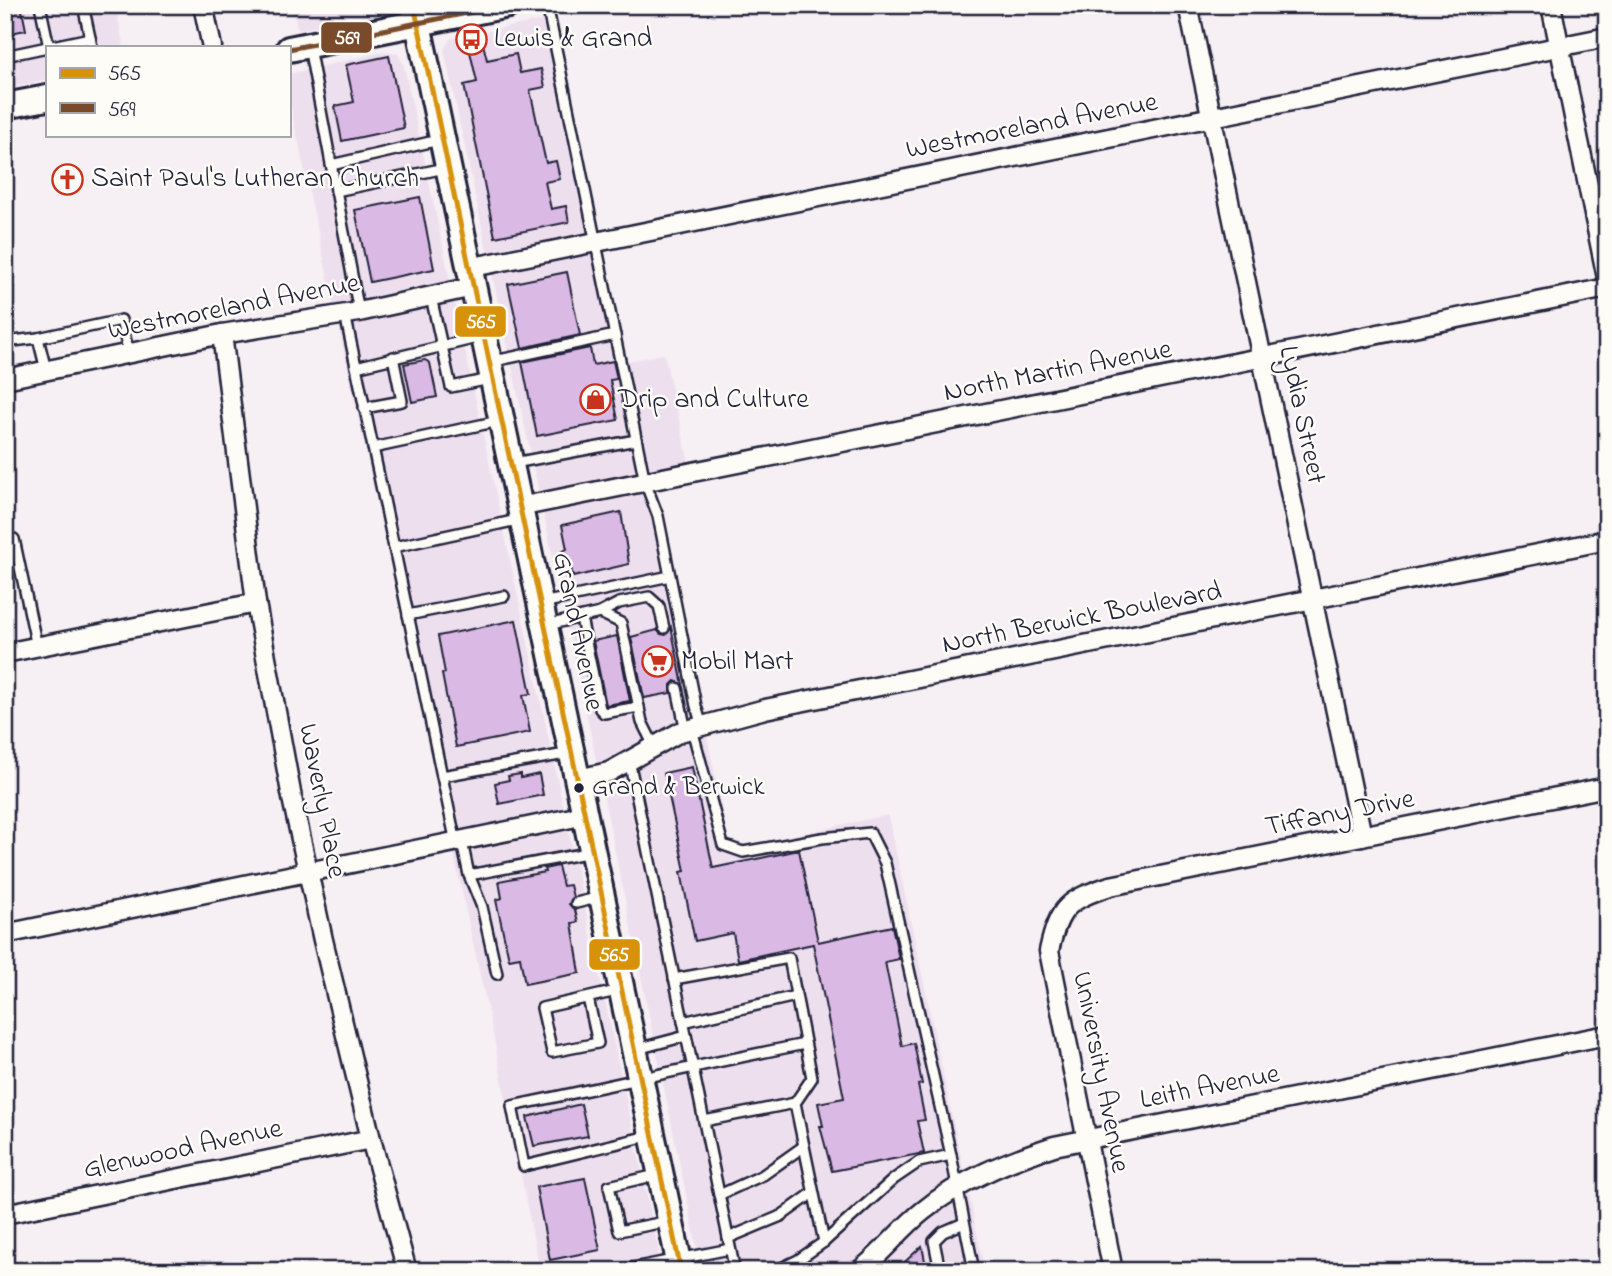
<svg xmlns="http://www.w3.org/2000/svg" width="1612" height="1276" font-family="'Indie Flower',sans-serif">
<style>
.built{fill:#eedfef}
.building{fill:#dab9e5;stroke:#22223b;stroke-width:2}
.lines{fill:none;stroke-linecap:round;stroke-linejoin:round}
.lane-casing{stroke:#22223b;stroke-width:14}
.street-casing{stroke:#22223b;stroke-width:23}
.secondary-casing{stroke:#22223b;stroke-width:30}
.lane{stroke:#fdfcf7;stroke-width:9}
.street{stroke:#fdfcf7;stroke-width:18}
.secondary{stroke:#fdfcf7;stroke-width:24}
.bus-1-casing{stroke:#fdfcf7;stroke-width:10}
.bus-2-casing{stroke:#fdfcf7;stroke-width:10}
.bus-1{stroke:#d79209;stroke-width:5}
.bus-2{stroke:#7a4b2a;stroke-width:5}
.bus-dot{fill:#22223b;stroke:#fdfcf7;stroke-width:2.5}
.labels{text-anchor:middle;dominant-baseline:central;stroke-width:5;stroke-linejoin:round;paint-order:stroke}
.bus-label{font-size:26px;fill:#22223b;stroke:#fdfcf7;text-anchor:start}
.poi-label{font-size:28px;fill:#22223b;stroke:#fdfcf7;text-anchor:start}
.street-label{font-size:28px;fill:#22223b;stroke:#fdfcf7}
.line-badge{stroke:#fdfcf7;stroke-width:2.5}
.badge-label{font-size:19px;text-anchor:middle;font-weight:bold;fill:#fff}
</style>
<rect width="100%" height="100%" fill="#f6eff3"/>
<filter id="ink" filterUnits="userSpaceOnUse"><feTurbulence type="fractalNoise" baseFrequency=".0143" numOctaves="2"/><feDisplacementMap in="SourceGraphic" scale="14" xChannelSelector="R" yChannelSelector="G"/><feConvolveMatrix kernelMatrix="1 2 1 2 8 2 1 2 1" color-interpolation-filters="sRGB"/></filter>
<g filter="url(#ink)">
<!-- built -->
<g class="built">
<polygon points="5,5 115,5 124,47 47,47 47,80 5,89"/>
<polygon points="292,5 396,5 388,13 298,30"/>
<polygon points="557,17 624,362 664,354 689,463 652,469 730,849 888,815 985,1271 702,1271 587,716 444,50 450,39"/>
<polygon points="383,52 398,54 404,66 663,1271 540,1271 493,1034 289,99 289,74"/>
</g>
<!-- building -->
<g class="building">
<polygon points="5,5 21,5 26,30 5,34"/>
<polygon points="482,40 487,60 516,54 520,73 541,69 545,87 530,90 546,163 556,161 560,179 545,182 551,209 566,206 569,222 495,237 464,85 477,82 468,43"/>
<polygon points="389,56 404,128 342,141 335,106 354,102 346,65"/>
<polygon points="420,197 434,269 370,282 355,210"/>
<polygon points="567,272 580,335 522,348 508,284"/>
<polygon points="590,348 593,365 613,361 617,379 610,380 618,420 537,436 522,362"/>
<polygon points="425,360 430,363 437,397 412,402 404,364"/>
<polygon points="621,512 629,564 573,577 570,563 565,564 562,551 567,549 562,525"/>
<polygon points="516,620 531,694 523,695 530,732 456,747 442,674 445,673 438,636"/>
<polygon points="671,627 683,685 675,681 671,685 671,693 644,698 631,637 657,630 661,634 666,635"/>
<polygon points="617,636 630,701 606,705 593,641"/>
<polygon points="692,767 713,868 799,850 818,942 892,926 899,959 885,962 902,1046 914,1043 922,1084 918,1085 925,1120 917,1121 924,1153 832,1171 820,1126 823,1126 818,1103 844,1098 813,944 738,960 733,933 695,941 681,872 685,871 664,773"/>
<polygon points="521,774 521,778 539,774 543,795 499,804 495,783 509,780 508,776"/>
<polygon points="558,866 563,886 570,885 573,897 569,904 575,910 578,922 572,923 580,973 525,984 520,957 509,959 496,900 502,898 499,881 545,872 544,869"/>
<polygon points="581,1104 588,1136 534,1146 527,1117"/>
<polygon points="585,1178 600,1250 550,1260 536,1187"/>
<polygon points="922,1246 927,1271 895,1271"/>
</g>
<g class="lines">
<defs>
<g id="lane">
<polyline points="40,5 49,47"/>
<polyline points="83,5 92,47"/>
<polyline points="547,5 645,482 658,516 696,706 702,726"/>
<polyline points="309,47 359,312"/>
<polyline points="5,56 90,38"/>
<polyline points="331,165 439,140"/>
<polyline points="336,191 445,168"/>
<polyline points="431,297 451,387 490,379"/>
<polyline points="345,314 456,843"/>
<polyline points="38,338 46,370"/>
<polyline points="5,342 38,338 121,320 129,354"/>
<polyline points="490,362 615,335"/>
<polyline points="356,367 481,337"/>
<polyline points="364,408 402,401 393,357"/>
<polyline points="373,448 499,421"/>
<polyline points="514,463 636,440"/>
<polyline points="14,539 37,647"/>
<polyline points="394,547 522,519"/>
<polyline points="542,603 670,576"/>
<polyline points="600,613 621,623 642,722 654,746"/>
<polyline points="408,615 504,596"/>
<polyline points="581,618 600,709 604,713 639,707"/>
<polyline points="547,625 600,613 619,603 649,597 659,606 664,628"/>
<polyline points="677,688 686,731"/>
<polyline points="692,729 723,845 743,852 822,838 870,833 885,863 951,1155"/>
<polyline points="629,760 735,1271"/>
<polyline points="442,776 571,753"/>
<polyline points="462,842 469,875 482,907 497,974"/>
<polyline points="469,875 592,852"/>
<polyline points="576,903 601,897"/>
<polyline points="674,979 789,958 812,1078 795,1103 824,1242"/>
<polyline points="588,998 598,1043 552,1052 542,1008 621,990"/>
<polyline points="683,1022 796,996"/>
<polyline points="637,1049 686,1036"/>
<polyline points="704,1121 795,1103"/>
<path d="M652,1135L524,1166L512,1106C610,1086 707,1063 805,1044"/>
<polyline points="657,1175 609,1186 619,1231 669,1221"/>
<polyline points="719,1195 763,1175 804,1146"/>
<polyline points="728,1238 781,1216 813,1193"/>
<polyline points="617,1271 730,1249"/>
<polyline points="775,1271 798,1260 824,1242 894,1179 919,1162 951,1155 974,1271"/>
<polyline points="940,1271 934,1241 943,1232 964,1223"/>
</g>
<g id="street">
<polyline points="203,5 212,47"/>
<polyline points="1188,5 1362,836"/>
<polyline points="1551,5 1607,278"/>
<polyline points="468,268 1607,37"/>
<polyline points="222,334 256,603 292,798 323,940 371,1139 407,1271"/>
<polyline points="5,379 222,334 359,312 473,287"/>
<polyline points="519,507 1607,288"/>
<polyline points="5,653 256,603"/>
<polyline points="578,779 609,772 680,732 765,709 1607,540"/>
<polyline points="5,934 586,815"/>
<polyline points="5,1214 371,1139"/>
<path d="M859,1271C883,1253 900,1229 923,1211C961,1180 1008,1161 1054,1146L1607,1035"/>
<path d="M1113,1271L1049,951C1059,906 1068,900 1110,886L1607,787"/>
</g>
<g id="secondary">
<polyline points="414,5 681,1271"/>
<polyline points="289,49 508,5"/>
<polyline points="5,106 47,98"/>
</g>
</defs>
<!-- lane casing -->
<use href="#lane" class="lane-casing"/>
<!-- street casing -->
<use href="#street" class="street-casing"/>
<!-- secondary casing -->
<use href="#secondary" class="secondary-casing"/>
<!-- lane -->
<use href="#lane" class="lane"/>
<!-- street -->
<use href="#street" class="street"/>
<!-- secondary -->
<use href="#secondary" class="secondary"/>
<defs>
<polyline id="bus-1" points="414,5 681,1271"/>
<polyline id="bus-2" points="289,49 507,5"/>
</defs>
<!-- bus-1 casing -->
<use href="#bus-1" class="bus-1-casing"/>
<!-- bus-2 casing -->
<use href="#bus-2" class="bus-2-casing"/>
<!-- bus-1 -->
<use href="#bus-1" class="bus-1"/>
<!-- bus-2 -->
<use href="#bus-2" class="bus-2"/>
</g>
</g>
<!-- icons -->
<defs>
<symbol id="bus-ring" viewBox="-11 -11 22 22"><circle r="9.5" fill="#fdfcf7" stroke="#c8321e" stroke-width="1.5"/><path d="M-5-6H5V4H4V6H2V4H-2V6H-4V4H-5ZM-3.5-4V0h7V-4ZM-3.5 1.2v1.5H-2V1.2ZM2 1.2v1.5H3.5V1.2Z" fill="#c8321e"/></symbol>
<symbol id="church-ring" viewBox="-11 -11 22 22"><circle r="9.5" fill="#fdfcf7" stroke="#c8321e" stroke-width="1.5"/><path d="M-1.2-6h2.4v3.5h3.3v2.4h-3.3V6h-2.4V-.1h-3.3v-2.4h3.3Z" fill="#c8321e"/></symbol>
<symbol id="shop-ring" viewBox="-11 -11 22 22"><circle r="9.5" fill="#fdfcf7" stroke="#c8321e" stroke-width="1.5"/><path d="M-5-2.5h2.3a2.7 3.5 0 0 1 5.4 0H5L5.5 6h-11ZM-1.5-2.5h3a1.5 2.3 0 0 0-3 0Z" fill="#c8321e"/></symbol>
<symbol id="supermarket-ring" viewBox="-11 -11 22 22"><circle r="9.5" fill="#fdfcf7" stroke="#c8321e" stroke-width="1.5"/><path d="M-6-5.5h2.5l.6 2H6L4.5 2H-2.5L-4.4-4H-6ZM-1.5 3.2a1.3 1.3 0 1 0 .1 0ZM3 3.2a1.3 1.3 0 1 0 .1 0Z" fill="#c8321e"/></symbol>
</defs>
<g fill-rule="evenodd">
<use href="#bus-ring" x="454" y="22" width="35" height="35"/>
<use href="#church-ring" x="50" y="162" width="35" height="35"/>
<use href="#shop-ring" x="578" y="382" width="35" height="35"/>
<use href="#supermarket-ring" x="640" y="644" width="35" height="35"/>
</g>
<!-- markers -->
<circle class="bus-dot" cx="579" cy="788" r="6"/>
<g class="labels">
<!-- bus labels -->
<g class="bus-label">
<text x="592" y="788">Grand &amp; Berwick</text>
</g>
<!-- poi labels -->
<g class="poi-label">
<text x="494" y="39">Lewis &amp; Grand</text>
<text x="91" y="179">Saint Paul's Lutheran Church</text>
<text x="618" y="400">Drip and Culture</text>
<text x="681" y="662">Mobil Mart</text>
</g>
<!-- street labels -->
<g class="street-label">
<text transform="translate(1032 127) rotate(-11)">Westmoreland Avenue</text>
<text transform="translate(234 308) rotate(-11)">Westmoreland Avenue</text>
<text transform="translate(1058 372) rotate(-11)">North Martin Avenue</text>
<text transform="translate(1301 415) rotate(78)">Lydia Street</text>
<text transform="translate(1082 619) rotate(-11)">North Berwick Boulevard</text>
<text transform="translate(577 632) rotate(78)">Grand Avenue</text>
<text transform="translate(321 801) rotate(79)">Waverly Place</text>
<text transform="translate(1340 814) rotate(-11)">Tiffany Drive</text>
<text transform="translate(1100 1072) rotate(79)">University Avenue</text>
<text transform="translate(1210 1088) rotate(-11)">Leith Avenue</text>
<text transform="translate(183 1150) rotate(-12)">Glenwood Avenue</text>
</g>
</g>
<g class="line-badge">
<rect x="320" y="21" width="53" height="33" rx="7" fill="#7a4b2a"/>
<rect x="454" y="305" width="53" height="33" rx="7" fill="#d79209"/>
<rect x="588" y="938" width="53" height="33" rx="7" fill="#d79209"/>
</g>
<g class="badge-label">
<text x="347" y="44">569</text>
<text x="481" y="328">565</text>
<text x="614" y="961">565</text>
</g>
<!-- margin -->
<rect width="1612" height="1276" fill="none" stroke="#fdfcf7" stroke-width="28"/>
<rect x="14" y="14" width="1584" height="1248" fill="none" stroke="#22223b" stroke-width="2.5" filter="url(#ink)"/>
<!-- legend -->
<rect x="46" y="46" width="245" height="91" fill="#fdfcf7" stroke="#a5a5ac" stroke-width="2"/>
<rect x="60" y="68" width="35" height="10" fill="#d79209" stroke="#a5a5ac" stroke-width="2"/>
<text x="108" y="80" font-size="21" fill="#22223b">565</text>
<rect x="60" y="103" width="35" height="10" fill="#7a4b2a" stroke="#a5a5ac" stroke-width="2"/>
<text x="108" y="116" font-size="21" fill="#22223b">569</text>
</svg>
